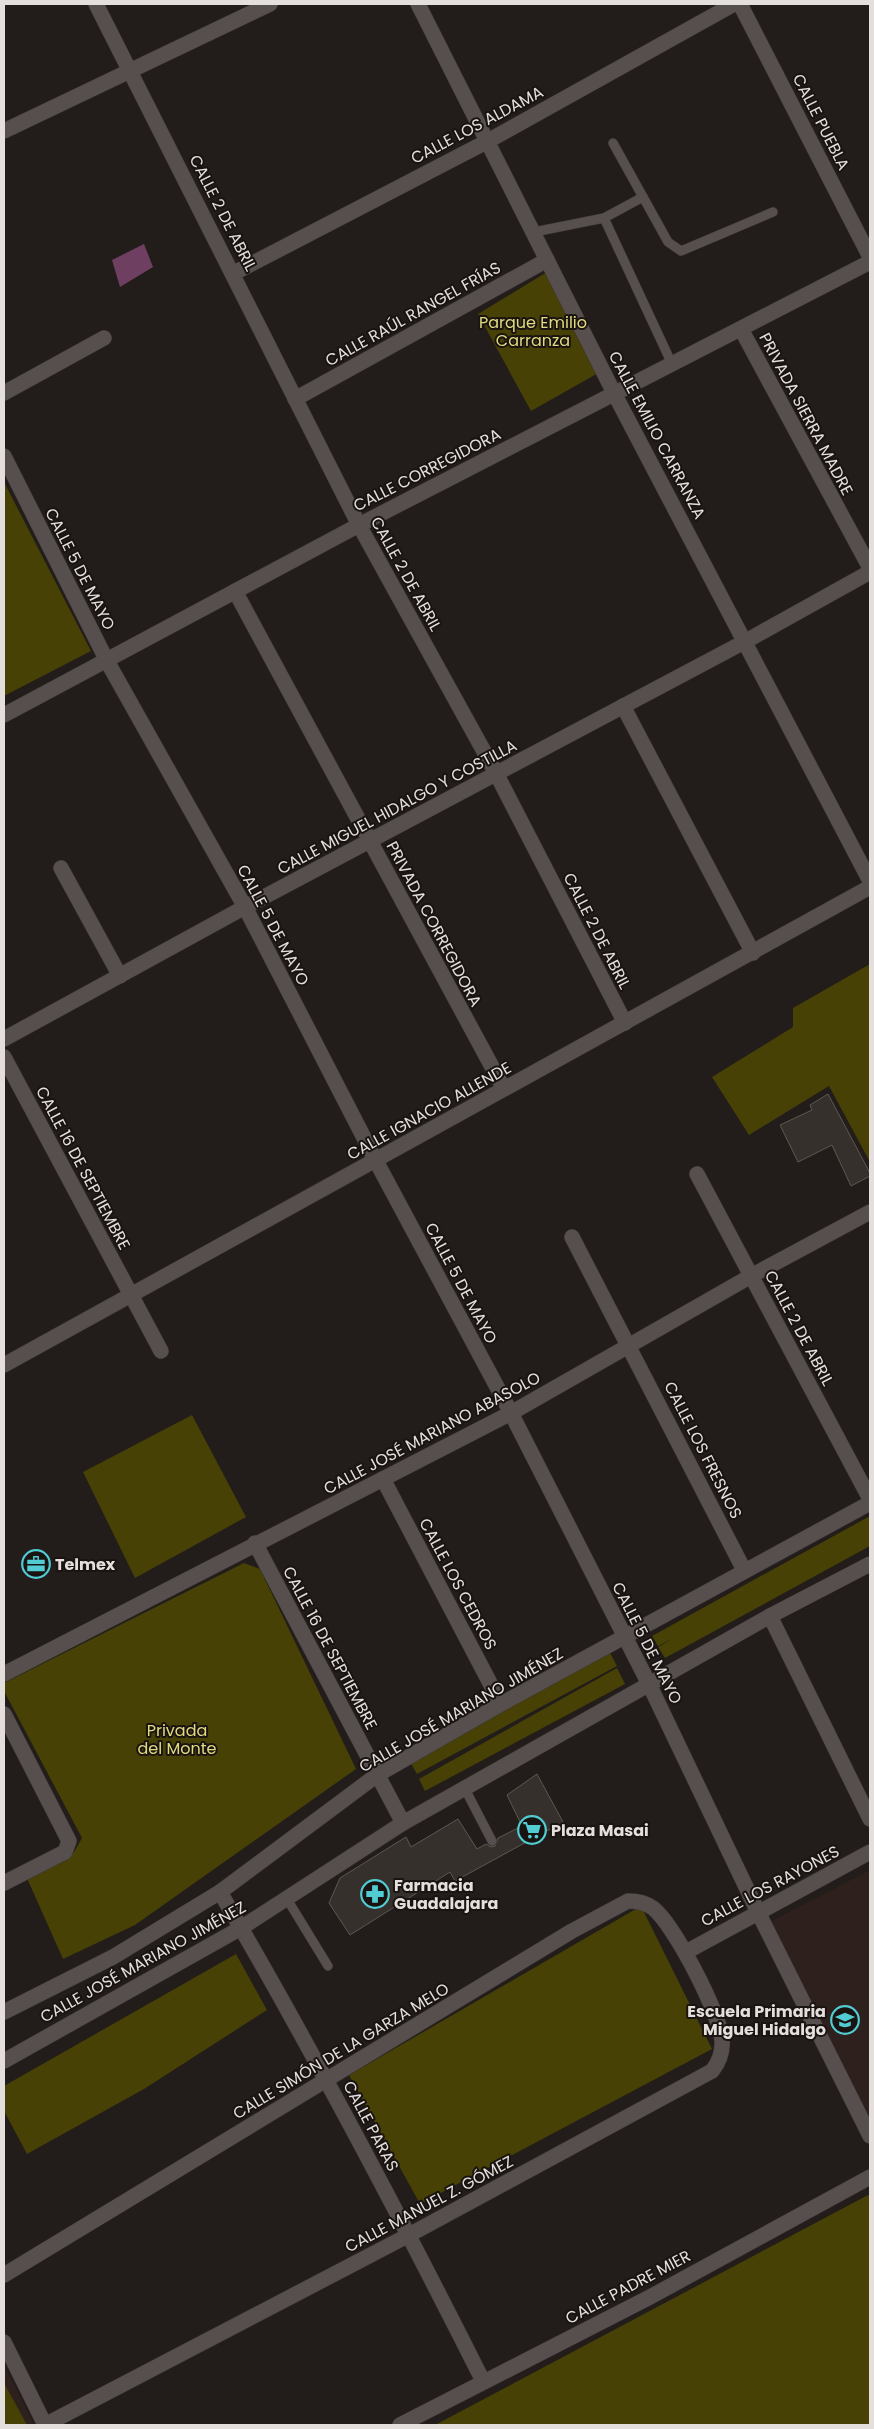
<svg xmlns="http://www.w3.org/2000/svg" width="874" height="2429" font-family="Poppins,sans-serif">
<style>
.built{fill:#2e211d}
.green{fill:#474105}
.water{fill:#6f3f62}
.building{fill:#35302b;stroke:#5d5852}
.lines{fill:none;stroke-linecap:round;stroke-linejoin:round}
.service-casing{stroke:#3c3635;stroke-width:10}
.minor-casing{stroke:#3c3635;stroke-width:16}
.tertiary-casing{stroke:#3c3635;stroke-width:16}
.service{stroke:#574f4d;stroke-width:9}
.minor{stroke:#574f4d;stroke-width:15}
.tertiary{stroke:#574f4d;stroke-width:15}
.labels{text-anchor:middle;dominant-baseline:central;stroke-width:4;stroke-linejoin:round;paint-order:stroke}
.street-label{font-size:16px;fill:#e4dfdd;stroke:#191311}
.park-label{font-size:16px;fill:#e2da7f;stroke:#191311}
.poi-label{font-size:16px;font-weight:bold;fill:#e4dfdd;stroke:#191311;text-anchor:start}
</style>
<rect width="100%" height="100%" fill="#221c1a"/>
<!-- built -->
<g class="built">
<polygon points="870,1870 870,2118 770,1922"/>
<polygon points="4,2364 34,2425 4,2425"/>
</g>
<!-- green -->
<g class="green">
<polygon points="547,272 600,372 531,411 478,314"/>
<polygon points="4,482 91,651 4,696"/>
<polygon points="870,964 870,1162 829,1086 749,1135 712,1077 793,1027 793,1008"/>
<polygon points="192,1415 246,1517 135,1578 83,1472"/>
<polygon points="870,1516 870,1546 665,1658 658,1647 674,1638 658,1646 652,1636"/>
<polygon points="244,1563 260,1569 356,1769 135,1925 63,1959 26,1876 74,1852 82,1838 4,1691 4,1683"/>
<polygon points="609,1651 617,1666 417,1774 410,1762"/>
<polygon points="617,1668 625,1684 425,1791 419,1779"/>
<polygon points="641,1906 712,2049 420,2204 349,2075"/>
<polygon points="236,1954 267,2010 144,2089 27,2154 4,2111 4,2086"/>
<polygon points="868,2195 870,2196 870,2425 435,2425"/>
<polygon points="4,2383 27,2425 4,2425"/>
</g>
<!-- water -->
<polygon class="water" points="144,244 153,267 120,287 112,260"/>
<!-- building -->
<g class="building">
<polygon points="828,1094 870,1173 870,1176 851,1186 832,1145 798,1162 780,1125 812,1110 810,1105"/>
<polygon points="537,1774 563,1822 455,1881 450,1872 350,1935 329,1903 340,1878 406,1837 411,1847 458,1819 477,1849 486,1844 491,1847 495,1846 498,1838 522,1826 507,1795"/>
</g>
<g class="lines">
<defs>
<g id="service">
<polyline points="643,197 668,242 681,251 773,212"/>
<polyline points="604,218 643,197 613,143"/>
<polyline points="534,232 604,218 672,364"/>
<polyline points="465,1789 492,1841"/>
<polyline points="287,1899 328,1966"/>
</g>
<g id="minor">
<polyline points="96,4 359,525 497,775 625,1023"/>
<polyline points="418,4 614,393 870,881"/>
<polyline points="740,4 870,257"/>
<polyline points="234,273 488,141 734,4"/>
<polyline points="741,329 870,568"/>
<polyline points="4,393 104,338"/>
<polyline points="295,399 547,260"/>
<polyline points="4,456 107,661 245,907 376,1161 511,1413 649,1684 758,1912 870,2136"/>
<polyline points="235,591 504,1089"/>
<polyline points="623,706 753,953"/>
<polyline points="61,868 120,976"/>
<polyline points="4,1039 245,907 746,641 870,572"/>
<polyline points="4,1057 161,1351"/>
<polyline points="697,1174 870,1499"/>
<polyline points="572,1237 744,1570"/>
<polyline points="4,1365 870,887"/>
<polyline points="383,1479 501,1704"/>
<polyline points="255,1543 403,1823"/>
<polyline points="770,1616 870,1819"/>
<polyline points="4,1674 511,1413 751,1276 870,1212"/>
<polyline points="4,1714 69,1841 65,1852 4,1883"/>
<path d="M220,1892C314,2052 400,2216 483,2381"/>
<polyline points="686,1952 870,1852"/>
<path d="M4,2275L572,1931L628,1901C637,1901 646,1903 653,1908C675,1926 719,2012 722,2040C723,2052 720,2061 712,2071L409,2235L45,2425L4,2342"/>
<polyline points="400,2425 650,2297 870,2177"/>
</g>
<g id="tertiary">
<polyline points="4,131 270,4"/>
<polyline points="4,715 359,525 870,262"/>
<polyline points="4,2012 113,1957 220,1892 377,1775 501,1704 870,1503"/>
<polyline points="4,2061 241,1928 403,1823 770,1616 870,1564"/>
</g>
</defs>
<!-- service casing -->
<use href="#service" class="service-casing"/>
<!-- minor casing -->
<use href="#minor" class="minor-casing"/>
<!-- tertiary casing -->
<use href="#tertiary" class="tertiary-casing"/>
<!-- service -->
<use href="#service" class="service"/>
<!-- minor -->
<use href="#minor" class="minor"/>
<!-- tertiary -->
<use href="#tertiary" class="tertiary"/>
</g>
<!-- icons -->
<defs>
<symbol id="office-ring" viewBox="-11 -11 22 22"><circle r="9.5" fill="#191311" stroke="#51ccd2" stroke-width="1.5"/><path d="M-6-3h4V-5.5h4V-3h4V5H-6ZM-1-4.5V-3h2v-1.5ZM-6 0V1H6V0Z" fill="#51ccd2"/></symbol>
<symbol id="supermarket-ring" viewBox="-11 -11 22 22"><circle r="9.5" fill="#191311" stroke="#51ccd2" stroke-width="1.5"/><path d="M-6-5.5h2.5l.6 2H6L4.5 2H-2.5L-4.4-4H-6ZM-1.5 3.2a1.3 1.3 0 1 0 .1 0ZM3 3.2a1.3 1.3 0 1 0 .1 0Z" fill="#51ccd2"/></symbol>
<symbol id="pharmacy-ring" viewBox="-11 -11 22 22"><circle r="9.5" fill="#191311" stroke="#51ccd2" stroke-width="1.5"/><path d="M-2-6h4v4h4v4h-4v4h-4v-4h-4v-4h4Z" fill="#51ccd2"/></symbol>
<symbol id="school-ring" viewBox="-11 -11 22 22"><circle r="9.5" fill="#191311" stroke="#51ccd2" stroke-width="1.5"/><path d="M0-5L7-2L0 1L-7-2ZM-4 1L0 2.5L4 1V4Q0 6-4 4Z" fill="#51ccd2"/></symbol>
</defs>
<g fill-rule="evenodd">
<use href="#office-ring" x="20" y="1548" width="32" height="32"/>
<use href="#supermarket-ring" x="516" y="1814" width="32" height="32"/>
<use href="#pharmacy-ring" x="359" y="1878" width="32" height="32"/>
<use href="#school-ring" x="829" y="2004" width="32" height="32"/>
</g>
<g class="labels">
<!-- street labels -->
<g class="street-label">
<text transform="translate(821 122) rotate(63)">CALLE PUEBLA</text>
<text transform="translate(477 125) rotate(-28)">CALLE LOS ALDAMA</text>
<text transform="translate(223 213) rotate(63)">CALLE 2 DE ABRIL</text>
<text transform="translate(413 314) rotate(-29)">CALLE RAÚL RANGEL FRÍAS</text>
<text transform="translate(806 414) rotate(62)">PRIVADA SIERRA MADRE</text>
<text transform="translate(657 435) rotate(62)">CALLE EMILIO CARRANZA</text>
<text transform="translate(427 470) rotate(-27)">CALLE CORREGIDORA</text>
<text transform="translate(80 569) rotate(63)">CALLE 5 DE MAYO</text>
<text transform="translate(406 574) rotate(61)">CALLE 2 DE ABRIL</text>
<text transform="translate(397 807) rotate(-28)">CALLE MIGUEL HIDALGO Y COSTILLA</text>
<text transform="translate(434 924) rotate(62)">PRIVADA CORREGIDORA</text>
<text transform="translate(273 925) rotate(62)">CALLE 5 DE MAYO</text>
<text transform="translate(597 931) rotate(63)">CALLE 2 DE ABRIL</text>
<text transform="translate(429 1111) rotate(-29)">CALLE IGNACIO ALLENDE</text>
<text transform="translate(83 1168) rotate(62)">CALLE 16 DE SEPTIEMBRE</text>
<text transform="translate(461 1283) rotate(62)">CALLE 5 DE MAYO</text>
<text transform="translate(799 1328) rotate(62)">CALLE 2 DE ABRIL</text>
<text transform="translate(432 1433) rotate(-28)">CALLE JOSÉ MARIANO ABASOLO</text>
<text transform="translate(703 1450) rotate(63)">CALLE LOS FRESNOS</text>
<text transform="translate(458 1584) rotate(62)">CALLE LOS CEDROS</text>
<text transform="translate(647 1643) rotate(63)">CALLE 5 DE MAYO</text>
<text transform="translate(330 1648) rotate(62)">CALLE 16 DE SEPTIEMBRE</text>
<text transform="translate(461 1710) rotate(-30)">CALLE JOSÉ MARIANO JIMÉNEZ</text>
<text transform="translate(770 1886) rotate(-28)">CALLE LOS RAYONES</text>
<text transform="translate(143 1962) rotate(-29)">CALLE JOSÉ MARIANO JIMÉNEZ</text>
<text transform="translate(341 2051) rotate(-31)">CALLE SIMÓN DE LA GARZA MELO</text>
<text transform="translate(371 2126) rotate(62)">CALLE PARAS</text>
<text transform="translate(429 2204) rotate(-28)">CALLE MANUEL Z. GÓMEZ</text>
<text transform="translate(628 2287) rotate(-28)">CALLE PADRE MIER</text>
</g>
<!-- park labels -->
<g class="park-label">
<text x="533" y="322">Parque Emilio<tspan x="533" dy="18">Carranza</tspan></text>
<text x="177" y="1730">Privada<tspan x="177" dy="18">del Monte</tspan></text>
</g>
<!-- poi labels -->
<g class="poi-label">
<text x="55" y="1564">Telmex</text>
<text x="551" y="1830">Plaza Masai</text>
<text x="394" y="1885">Farmacia<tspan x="394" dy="18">Guadalajara</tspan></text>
<text x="826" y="2011" text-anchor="end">Escuela Primaria<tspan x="826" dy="18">Miguel Hidalgo</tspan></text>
</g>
</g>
<!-- border -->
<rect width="874" height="2429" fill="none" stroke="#e4dfdd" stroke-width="10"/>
</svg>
